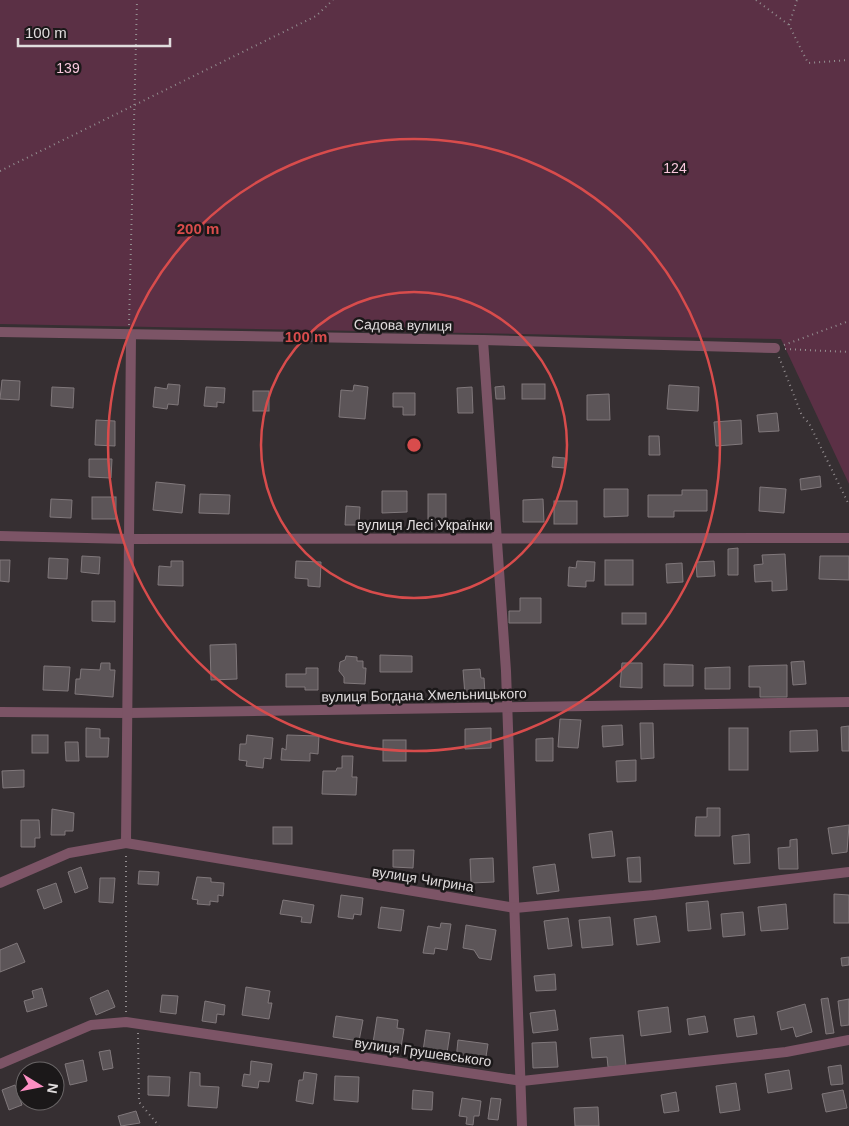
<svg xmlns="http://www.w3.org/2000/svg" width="849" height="1126" font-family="Helvetica,sans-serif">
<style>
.green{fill:#5b3045}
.building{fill:#5c5558;stroke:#80787b}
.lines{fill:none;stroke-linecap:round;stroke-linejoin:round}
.path{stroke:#938d8f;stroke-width:2;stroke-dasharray:1 4;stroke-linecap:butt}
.minor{stroke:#7c5466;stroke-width:10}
.ring{fill:none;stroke:#d84c4c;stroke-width:2.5}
.labels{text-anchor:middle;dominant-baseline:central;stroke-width:5;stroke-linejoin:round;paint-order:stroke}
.park-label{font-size:14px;fill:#f9c8dd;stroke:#1b1819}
.street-label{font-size:14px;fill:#e0dcdd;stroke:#1b1819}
.centre{fill:#d84c4c;stroke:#1b1819;stroke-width:2.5}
.ring-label{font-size:15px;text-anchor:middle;font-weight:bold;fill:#d84c4c;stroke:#1b1819;stroke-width:5;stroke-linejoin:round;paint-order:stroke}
</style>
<rect width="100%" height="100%" fill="#362f32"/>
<!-- green -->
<polygon class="green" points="0,0 849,0 849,484 781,339 0,324"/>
<!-- building -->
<g class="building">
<polygon points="2,380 20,381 19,400 0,399"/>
<polygon points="168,384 180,385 178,405 168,404 167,409 153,407 155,387 167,389"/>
<rect x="522" y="384" width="23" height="15"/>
<polygon points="354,385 368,387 365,419 339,417 341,390 353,391"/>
<polygon points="669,385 699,387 698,411 667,409"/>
<polygon points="504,386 505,399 496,399 495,387"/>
<polygon points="52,387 74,388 73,408 51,406"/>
<polygon points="206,387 225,388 224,403 217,402 217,407 204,406"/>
<polygon points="472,387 473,413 458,413 457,388"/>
<rect x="253" y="391" width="16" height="20"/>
<polygon points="393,393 415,393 415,415 403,415 403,407 393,407"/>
<polygon points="609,394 610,420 587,420 587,395"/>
<polygon points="777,413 779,431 759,432 757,415"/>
<polygon points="96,420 115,421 115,446 95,445"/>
<polygon points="741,420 742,444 716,446 714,422"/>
<polygon points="649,436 659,436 660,455 649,455"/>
<polygon points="553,457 565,458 565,468 552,467"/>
<polygon points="89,459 112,459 111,478 89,477"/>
<polygon points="820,476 821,487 801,490 800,479"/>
<polygon points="156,482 185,485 182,513 153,510"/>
<polygon points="760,487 786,489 784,513 759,511"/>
<polygon points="604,489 628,489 628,516 604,517"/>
<polygon points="682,490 707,490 707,511 674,511 674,517 648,517 648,495 682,495"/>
<polygon points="382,491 407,491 407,512 382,513"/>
<polygon points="200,494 230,495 229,514 199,513"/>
<rect x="428" y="494" width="18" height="33"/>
<rect x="92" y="497" width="24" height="22"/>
<polygon points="51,499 72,500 71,518 50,517"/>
<polygon points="543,499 544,522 523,522 523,500"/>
<rect x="554" y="501" width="23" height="23"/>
<polygon points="346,506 360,507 359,525 345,525"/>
<polygon points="738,548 738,575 728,575 728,549"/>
<polygon points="785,554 787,590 772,591 772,581 755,582 754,565 763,564 762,555"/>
<polygon points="82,556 100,557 99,574 81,572"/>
<polygon points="820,556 849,556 849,580 819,579"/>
<polygon points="49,558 68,559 67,579 48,578"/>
<polygon points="0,560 10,560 9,582 0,581"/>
<rect x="605" y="560" width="28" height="25"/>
<polygon points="171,561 183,561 183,586 158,585 159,566 171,567"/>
<polygon points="296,561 321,562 320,587 308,586 308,579 295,578"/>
<polygon points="577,561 595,562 594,581 586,581 586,587 568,586 569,567 576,568"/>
<polygon points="714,561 715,576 697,577 696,562"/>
<polygon points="682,563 683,582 667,583 666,564"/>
<polygon points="520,598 541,598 541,623 509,623 509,611 520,611"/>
<polygon points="92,601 115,601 115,622 92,621"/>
<rect x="622" y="613" width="24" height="11"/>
<polygon points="236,644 237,679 211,680 210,645"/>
<polygon points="380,655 412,656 412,672 380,672"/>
<polygon points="346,656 357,657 357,661 363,661 363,668 366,668 365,684 344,683 344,677 339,671 340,662 345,660"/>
<polygon points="804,661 806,684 793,685 791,662"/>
<polygon points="101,663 110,663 110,670 115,670 113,697 75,694 76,679 80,679 81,669 100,670"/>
<polygon points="622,663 642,663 642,688 620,687"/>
<polygon points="664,664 693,665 693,686 664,686"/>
<polygon points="787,665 787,697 760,697 760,687 749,687 749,666"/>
<polygon points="44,666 70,667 68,691 43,690"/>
<polygon points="730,667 730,689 705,689 705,668"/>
<polygon points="306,668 318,668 318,690 305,690 305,687 286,687 286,674 306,674"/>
<polygon points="480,669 481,678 484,678 485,694 465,695 463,670"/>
<polygon points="560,719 581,720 578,748 558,747"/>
<polygon points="640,723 653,723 654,758 641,759"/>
<polygon points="622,725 623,745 603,747 602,726"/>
<polygon points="849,726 849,751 842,751 841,727"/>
<polygon points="86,728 100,729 100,738 109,738 108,757 86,757"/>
<polygon points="491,728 491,748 465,749 465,729"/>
<rect x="729" y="728" width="19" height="42"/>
<polygon points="817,730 818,751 790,752 790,731"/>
<rect x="32" y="735" width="16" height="18"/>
<polygon points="247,735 273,738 271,759 264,758 263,768 246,766 247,761 239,760 240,744 246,744"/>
<polygon points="287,735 319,736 318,754 310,753 310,761 281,760 282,748 286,750"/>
<polygon points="553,738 553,761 536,761 536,739"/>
<rect x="383" y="740" width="23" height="21"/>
<polygon points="65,742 78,742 79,761 66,761"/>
<polygon points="342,756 353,756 352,777 357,777 356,795 322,794 323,771 336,771 337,768 342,768"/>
<polygon points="636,760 636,781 617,782 616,761"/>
<polygon points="24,770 24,787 3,788 2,771"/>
<polygon points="707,808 720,808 720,836 695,836 696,817 707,817"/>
<polygon points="52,809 74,813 73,831 65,831 65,835 51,835"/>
<polygon points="21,820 39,820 40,838 35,838 35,847 21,847"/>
<polygon points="849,825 847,852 832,854 828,828"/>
<rect x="273" y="827" width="19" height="17"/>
<polygon points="612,831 615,856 592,858 589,834"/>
<polygon points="749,834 750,863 734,864 732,836"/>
<polygon points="797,839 798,869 779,869 778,848 790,847 790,840"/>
<polygon points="393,850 414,850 413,868 393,867"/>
<polygon points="640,857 641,882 629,882 627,858"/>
<polygon points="493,858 494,882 471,883 470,859"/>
<polygon points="555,864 559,891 537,894 533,867"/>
<polygon points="81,867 88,888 75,893 68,872"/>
<polygon points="139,871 159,872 158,885 138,884"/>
<polygon points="197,877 211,878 211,882 224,883 223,896 218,895 218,902 210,901 210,905 197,904 198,900 192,899"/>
<polygon points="100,878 115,878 113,903 99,902"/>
<polygon points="56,883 62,902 44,909 37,890"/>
<polygon points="834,894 849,895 849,923 834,923"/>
<polygon points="341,895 363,898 361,915 354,914 353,919 338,917"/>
<polygon points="283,900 314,905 311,923 301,922 302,917 280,914"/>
<polygon points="708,901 711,929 688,931 686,903"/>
<polygon points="786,904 788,929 761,931 758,907"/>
<polygon points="381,907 404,910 401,931 378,928"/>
<polygon points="743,912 745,935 723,937 721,914"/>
<polygon points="656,916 660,942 637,945 634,919"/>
<polygon points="610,917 613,945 582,948 579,920"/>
<polygon points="568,918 572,946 548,949 544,921"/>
<polygon points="441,923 451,924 447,950 435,948 434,954 423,953 428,926 440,928"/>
<polygon points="466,925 496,930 491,960 479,958 474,950 463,948"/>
<polygon points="17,943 25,962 0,972 0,950"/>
<polygon points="849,957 849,965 842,966 841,958"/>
<polygon points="555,974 556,990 536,991 534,976"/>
<polygon points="246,987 270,991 268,1003 272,1003 269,1019 242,1015"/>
<polygon points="42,988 47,1006 27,1012 24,1001 34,998 32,991"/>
<polygon points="108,990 115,1007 96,1015 90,998"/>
<polygon points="162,995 178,996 176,1014 160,1012"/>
<polygon points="828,998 834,1033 826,1034 821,999"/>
<polygon points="849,999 849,1025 841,1026 838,1001"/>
<polygon points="205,1001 225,1005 224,1015 217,1014 216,1023 202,1021"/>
<polygon points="805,1004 812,1032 796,1037 793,1027 781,1030 777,1012"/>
<polygon points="668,1007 671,1032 641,1036 638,1011"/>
<polygon points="555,1010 558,1030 533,1033 530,1013"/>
<polygon points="336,1016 363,1020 359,1041 333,1037"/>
<polygon points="705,1016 708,1032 689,1035 687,1019"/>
<polygon points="754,1016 757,1034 737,1037 734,1019"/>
<polygon points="377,1017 398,1020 397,1028 404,1029 401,1047 373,1043"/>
<polygon points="426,1030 450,1033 447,1053 423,1051"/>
<polygon points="623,1035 626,1066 608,1067 607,1057 592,1058 590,1038"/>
<polygon points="458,1040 488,1044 485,1063 456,1060"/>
<polygon points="556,1042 558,1067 533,1068 532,1043"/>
<polygon points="110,1050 113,1068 103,1070 99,1052"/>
<polygon points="83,1060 87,1081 70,1085 65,1064"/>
<polygon points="251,1061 272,1064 269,1082 259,1081 258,1088 242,1086 244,1074 250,1075"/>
<polygon points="841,1065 843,1084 831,1085 828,1067"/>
<polygon points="789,1070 792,1089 768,1093 765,1074"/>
<polygon points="190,1072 200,1073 200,1086 219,1087 217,1108 188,1106"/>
<polygon points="304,1072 317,1074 313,1104 296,1101 299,1080 303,1080"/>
<polygon points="148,1076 170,1077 169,1096 148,1095"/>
<polygon points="335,1076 359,1077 358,1102 334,1100"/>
<polygon points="736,1083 740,1110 720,1113 716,1086"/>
<polygon points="15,1085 22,1105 9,1110 2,1090"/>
<polygon points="413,1090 433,1092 432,1110 412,1109"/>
<polygon points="843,1090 847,1108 826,1112 822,1094"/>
<polygon points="676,1092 679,1111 664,1113 661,1095"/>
<polygon points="462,1098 481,1101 479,1116 474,1116 473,1125 466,1124 467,1117 459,1116"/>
<polygon points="491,1098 501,1099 498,1120 488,1119"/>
<polygon points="598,1107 599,1126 575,1126 574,1108"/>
<polygon points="136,1111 140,1123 121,1126 118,1116"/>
</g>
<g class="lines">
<!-- path -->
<g class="path">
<polyline points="756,0 789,25 808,63 849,60"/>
<polyline points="789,25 797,0"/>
<polyline points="0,171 316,16 333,0"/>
<polyline points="129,325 137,0"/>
<polyline points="784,345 849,321"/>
<polyline points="785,349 849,352"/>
<polyline points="779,357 802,416 809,423 849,505"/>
<polyline points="126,1012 126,852"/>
<polyline points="138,1033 139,1102 159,1126"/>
</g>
<!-- minor -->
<g class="minor">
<polyline points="0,332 483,340 775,348"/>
<polyline points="483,340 506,671 522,1126"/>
<polyline points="0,536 130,539 849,538"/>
<polyline points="0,712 128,713 849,702"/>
<polyline points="126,843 131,336"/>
<polyline points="0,883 69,853 126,843 515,908 654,895 849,872"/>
<polyline points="0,1064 91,1025 126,1022 522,1081 786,1052 849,1040"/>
</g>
</g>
<!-- distance rings -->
<g class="ring">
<circle cx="414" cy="445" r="153"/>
<circle cx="414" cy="445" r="306"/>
</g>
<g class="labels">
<!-- park labels -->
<g class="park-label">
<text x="68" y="68">139</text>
<text x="675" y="168">124</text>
</g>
<!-- street labels -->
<g class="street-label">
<text transform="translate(403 325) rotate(1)">Садова вулиця</text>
<text x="425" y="525">вулиця Лесі Українки</text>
<text transform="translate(424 695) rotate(-1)">вулиця Богдана Хмельницького</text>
<text transform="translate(423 879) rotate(9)">вулиця Чигрина</text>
<text transform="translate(423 1052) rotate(8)">вулиця Грушевського</text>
</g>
</g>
<circle cx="414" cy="445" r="8" class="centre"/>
<g class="ring-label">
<text x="198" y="234">200 m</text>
<text x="306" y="342">100 m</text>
</g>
<!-- north arrow -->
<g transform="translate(40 1086) rotate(100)"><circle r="24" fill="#1b1819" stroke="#6a6667"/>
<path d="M0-4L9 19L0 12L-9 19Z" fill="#fc8fc3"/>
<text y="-8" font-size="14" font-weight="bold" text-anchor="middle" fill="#e0dcdd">N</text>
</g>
<!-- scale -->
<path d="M18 38v8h152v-8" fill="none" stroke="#e0dcdd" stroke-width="2.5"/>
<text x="25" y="38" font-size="15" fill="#e0dcdd" stroke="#1b1819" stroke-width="4" paint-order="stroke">100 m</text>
</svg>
